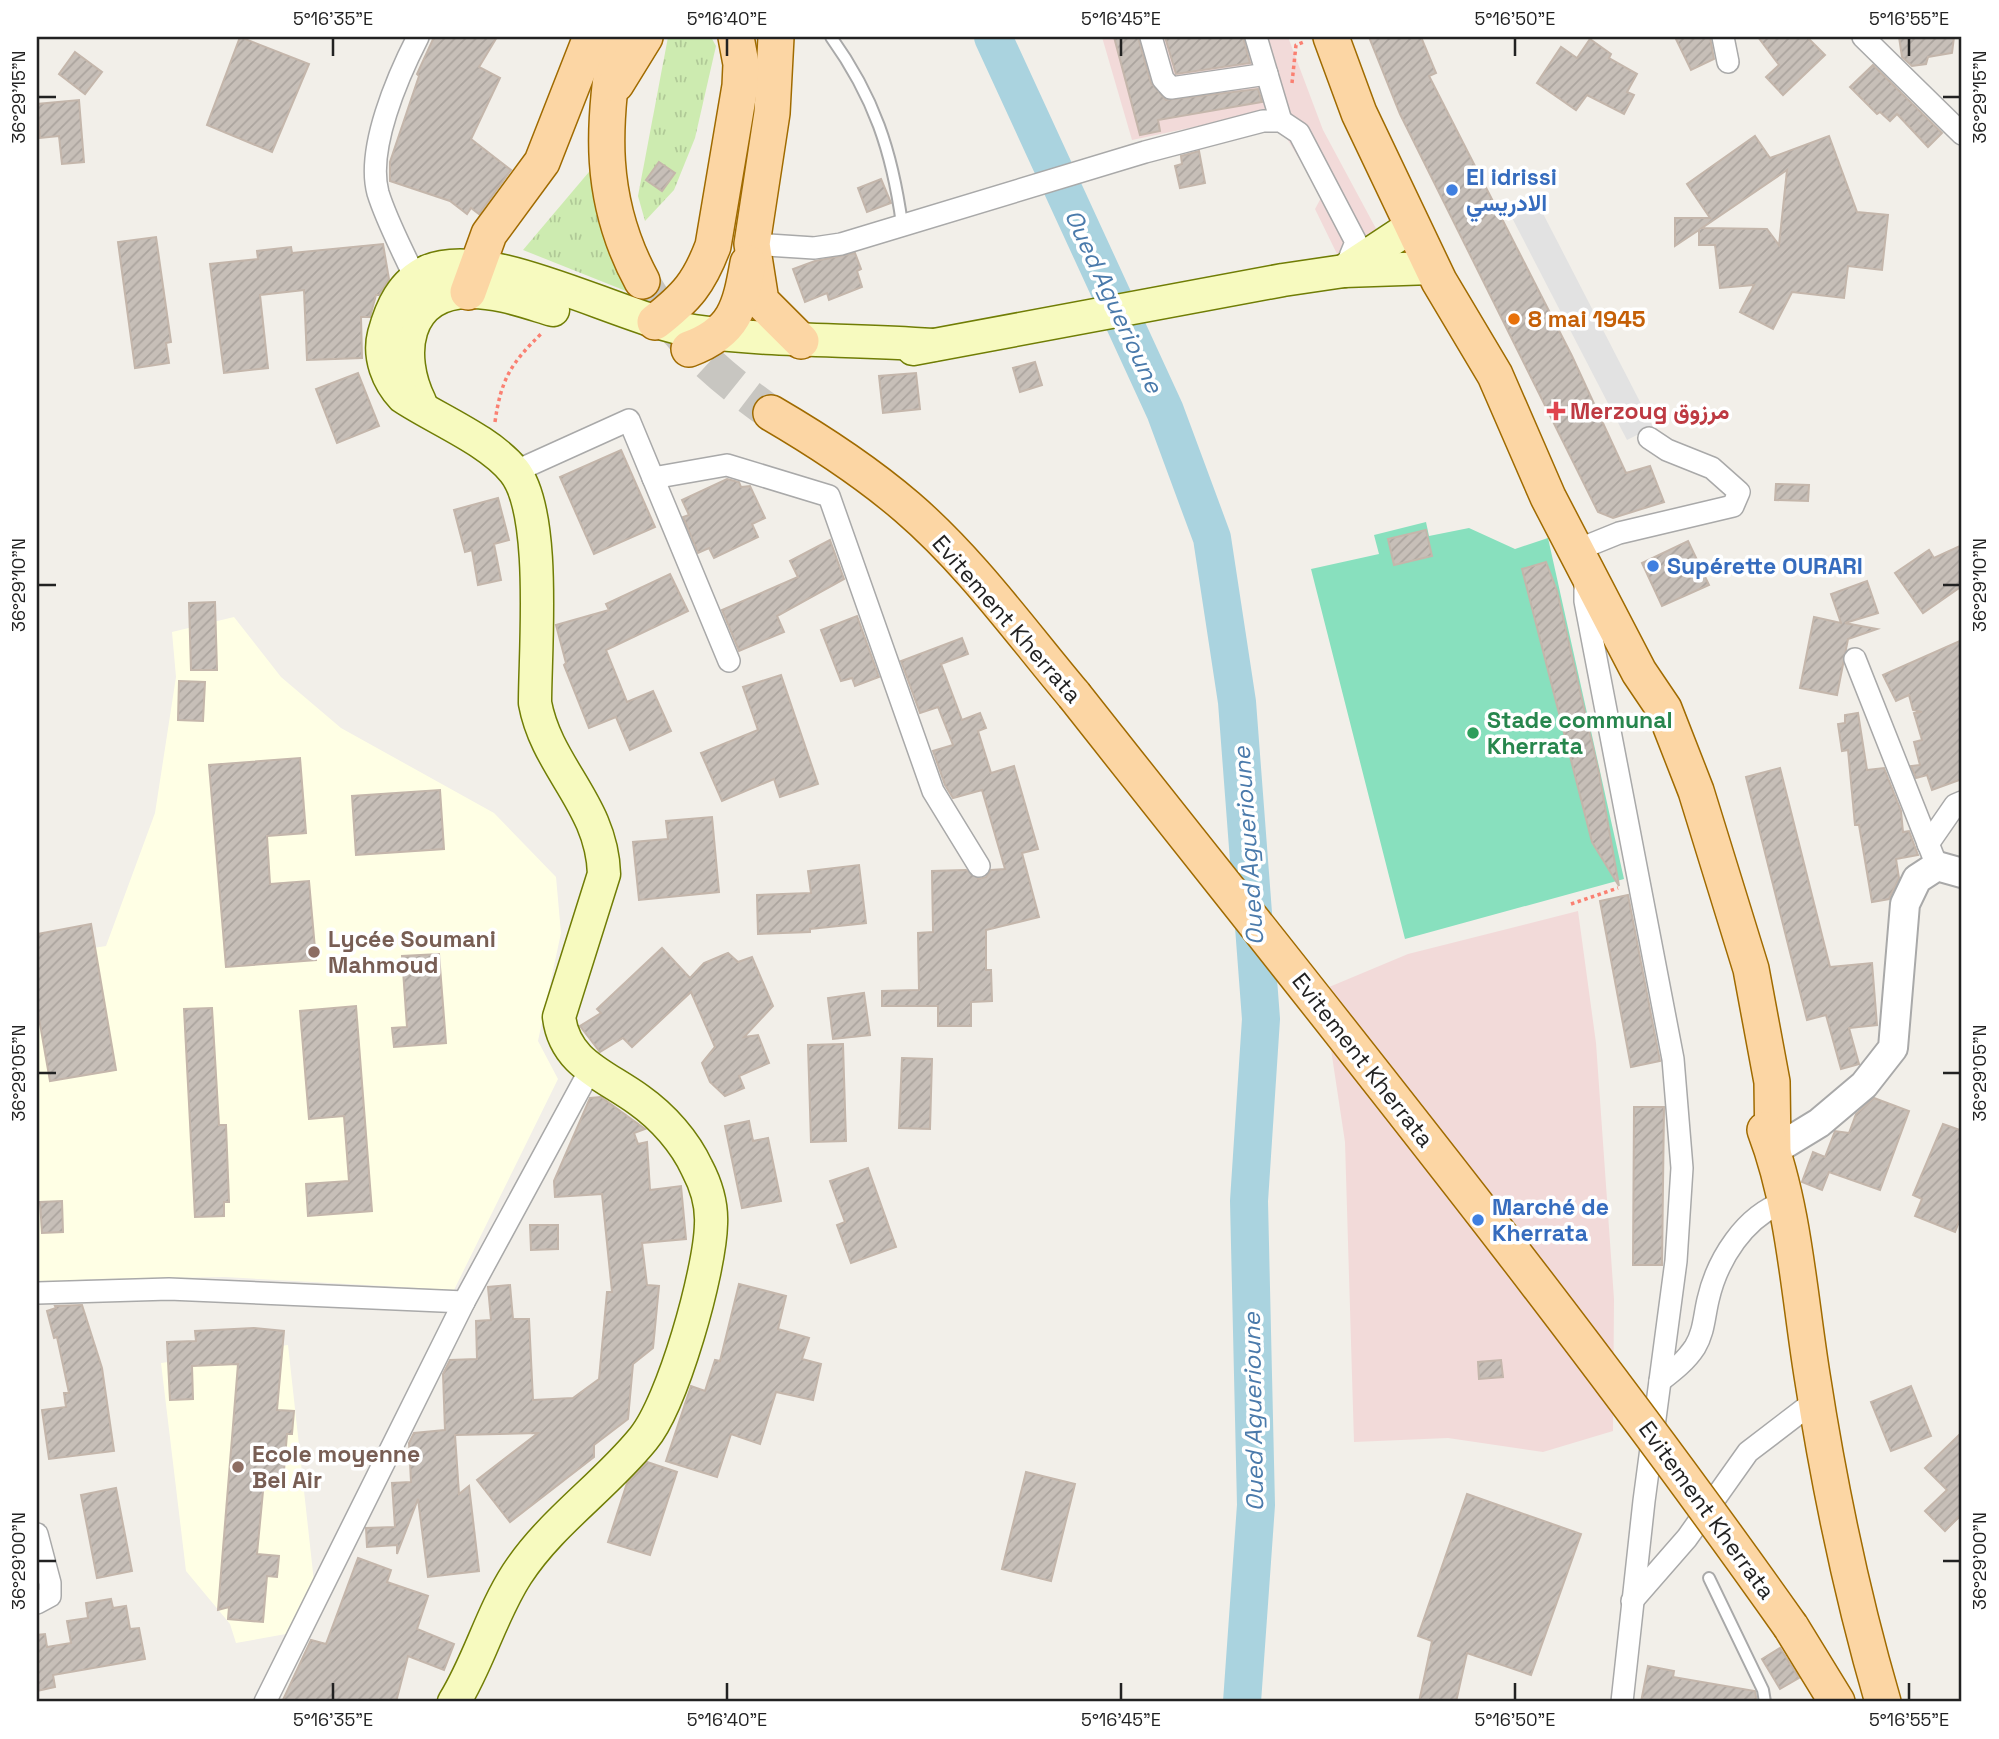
<svg xmlns="http://www.w3.org/2000/svg" width="1999" height="1739" font-family="'Space Grotesk',Vazirmatn,sans-serif">
<style>
.commercial{fill:#f2dad9}
.education{fill:#ffffe5}
.grass{fill:url(#grass-tufts)}
.pitch{fill:#88e0be}
.parking{fill:#e2e2e2}
.lines{fill:none;stroke-linecap:round;stroke-linejoin:round}
.river{stroke:#aad3df;stroke-width:38}
.building{fill:url(#building-hatch);stroke:#c4b6ab;stroke-width:2;fill-rule:evenodd}
.primary-tunnel{stroke:#c8c6c1;stroke-width:35;stroke-dasharray:35 18;stroke-linecap:butt}
.service-casing{stroke:#a9a9a9;stroke-width:14}
.minor-casing{stroke:#a9a9a9;stroke-width:24}
.tertiary-casing{stroke:#a9a9a9;stroke-width:32}
.secondary-casing{stroke:#707d05;stroke-width:35}
.primary-casing{stroke:#a06b00;stroke-width:38}
.path{stroke:#fa8072;stroke-width:3.5;stroke-dasharray:3.5 3.5;stroke-linecap:butt}
.service{stroke:#fff;stroke-width:10}
.minor{stroke:#fff;stroke-width:21}
.tertiary{stroke:#fff;stroke-width:28}
.secondary{stroke:#f7fabf;stroke-width:32}
.primary{stroke:#fcd6a4;stroke-width:35}
.primary-bridge-casing{stroke:#a06b00;stroke-width:38;stroke-linecap:butt}
.primary-bridge{stroke:#fcd6a4;stroke-width:35}
.ticks{fill:none;stroke:#222;stroke-width:2.5}
.shop-dot{fill:#3f7fe0;stroke:#fff;stroke-width:2.5}
.food-dot{fill:#e8710a;stroke:#fff;stroke-width:2.5}
.health-dot{fill:#e0444e;stroke:#fff;stroke-width:2.5}
.leisure-dot{fill:#2e9e5b;stroke:#fff;stroke-width:2.5}
.education-dot{fill:#8d6e63;stroke:#fff;stroke-width:2.5}
.labels{text-anchor:middle;dominant-baseline:central;stroke-width:7;stroke-linejoin:round;paint-order:stroke}
.shop-label{font-size:23px;font-weight:bold;fill:#366cbe;stroke:#fff;text-anchor:start}
.food-label{font-size:23px;font-weight:bold;fill:#c56008;stroke:#fff;text-anchor:start}
.health-label{font-size:23px;font-weight:bold;fill:#be3a42;stroke:#fff;text-anchor:start}
.street-label{font-size:23px;fill:#222;stroke:#fff}
.leisure-label{font-size:23px;font-weight:bold;fill:#27864d;stroke:#fff;text-anchor:start}
.education-label{font-size:23px;font-weight:bold;fill:#785e54;stroke:#fff;text-anchor:start}
.water-label{font-size:24px;font-style:italic;fill:#4a7aab;stroke:#fff}
.neatline{fill:none;stroke:#222;stroke-width:2.5}
.ticks-label{font-size:18px;text-anchor:middle;fill:#222}
</style>
<defs>
<pattern id="grass-tufts" width="24" height="20" patternUnits="userSpaceOnUse" patternTransform="scale(1.75)"><rect width="24" height="20" fill="#cdebb0"/><path d="M3 7l-1-3M5 7V3M7 7l1-3M15 17l-1-3M17 17v-4M19 17l1-3" fill="none" stroke="#b0c997"/></pattern>
<pattern id="building-hatch" width="6" height="6" patternUnits="userSpaceOnUse" patternTransform="scale(1.75)"><rect width="6" height="6" fill="#c7bfb8"/><path d="M-1 1l2-2M0 6l6-6M5 7l2-2" fill="none" stroke="#aba49e"/></pattern>
</defs>
<rect width="100%" height="100%" fill="#f2efe9"/>
<!-- commercial -->
<g class="commercial">
<polygon points="1102,37 1288,37 1323,130 1380,236 1337,254 1315,209 1322,196 1270,111 1132,140"/>
<polygon points="1578,911 1596,1043 1614,1299 1613,1431 1543,1452 1448,1438 1354,1442 1345,1142 1322,990 1408,954"/>
</g>
<!-- education -->
<g class="education">
<polygon points="234,617 281,677 341,728 494,813 556,877 561,933 538,1041 558,1079 454,1290 225,1277 90,1279 37,1283 37,957 106,946 155,813 176,677 172,632"/>
<polygon points="288,1345 316,1600 297,1632 236,1643 230,1624 186,1571 161,1363"/>
</g>
<!-- grass -->
<g class="grass">
<polygon points="668,37 711,37 716,46 695,138 674,190 645,221 638,196"/>
<polygon points="594,166 636,295 523,250"/>
</g>
<!-- pitch -->
<polygon class="pitch" points="1426,522 1429,536 1469,528 1515,549 1548,538 1624,879 1405,939 1311,569 1379,554 1374,535"/>
<!-- parking -->
<polygon class="parking" points="1536,200 1653,427 1627,440 1509,212"/>
<g class="lines">
<!-- river -->
<polyline class="river" points="993,37 1165,411 1212,538 1237,702 1261,1019 1249,1201 1256,1505 1242,1702"/>
</g>
<!-- building -->
<g class="building">
<polygon points="240,37 309,64 272,152 207,125"/>
<polygon points="434,37 497,37 479,67 500,78 471,139 511,170 479,214 471,208 467,214 450,201 390,181 390,162 419,76 417,74"/>
<polygon points="1114,37 1138,37 1151,83 1166,100 1258,89 1262,102 1158,120 1160,131 1140,135"/>
<polygon points="1165,37 1243,37 1250,63 1176,74"/>
<polygon points="1369,37 1421,37 1436,73 1429,76 1572,356 1626,473 1650,466 1664,502 1613,518 1598,512 1400,114"/>
<polygon points="1675,37 1710,37 1714,59 1691,70"/>
<polygon points="1758,37 1807,37 1825,55 1783,95 1766,77 1779,65"/>
<polygon points="1899,37 1954,37 1952,53 1928,57 1926,64 1912,66 1902,57"/>
<polygon points="1590,39 1611,54 1609,58 1637,74 1627,92 1634,95 1624,114 1587,95 1576,110 1537,83 1561,47 1577,58"/>
<polygon points="75,52 102,72 85,94 59,74"/>
<polygon points="1873,65 1942,133 1928,147 1897,114 1890,121 1880,112 1877,114 1850,87"/>
<polygon points="79,100 84,162 62,164 59,136 40,138 37,104"/>
<path d="M1755,136L1770,158L1829,136L1857,212L1888,215L1882,270L1848,266L1844,298L1792,292L1773,329L1740,312L1754,285L1720,288L1715,245H1699V230L1675,246V218H1710L1687,184ZM1787,170L1779,245L1767,229L1702,228Z"/>
<polygon points="1199,151 1205,183 1180,188 1175,166 1182,164 1181,156"/>
<polygon points="659,162 675,173 662,191 646,180"/>
<polygon points="881,179 891,203 867,212 858,188"/>
<polygon points="156,237 171,342 166,343 169,363 135,368 118,242"/>
<polygon points="383,244 389,279 379,295 376,295 370,317 361,317 362,358 307,360 304,290 260,295 268,368 224,373 210,264 258,259 257,251 291,247 292,253"/>
<polygon points="855,253 861,269 857,271 862,287 829,300 827,293 805,302 793,269 815,261"/>
<polygon points="1035,362 1042,385 1020,392 1013,368"/>
<polygon points="358,373 379,426 337,443 316,389"/>
<polygon points="916,373 920,409 883,413 879,376"/>
<polygon points="621,450 655,527 594,554 560,477"/>
<polygon points="727,479 739,482 741,487 750,486 765,518 752,524 758,537 714,558 709,548 698,553 683,517 689,515 682,500"/>
<polygon points="1776,484 1809,485 1808,501 1775,500"/>
<polygon points="498,498 509,540 494,544 501,580 478,585 472,550 465,552 454,510"/>
<polygon points="1426,530 1432,556 1394,565 1388,539"/>
<polygon points="830,540 844,579 777,616 784,632 739,651 722,610 798,577 790,561"/>
<polygon points="1688,541 1709,585 1662,606 1642,563"/>
<polygon points="1962,545 1962,586 1923,613 1895,573 1929,550 1934,558"/>
<polygon points="1546,562 1557,591 1599,773 1619,886 1592,842 1522,569"/>
<polygon points="670,574 688,611 606,650 627,702 653,691 671,731 630,750 616,717 589,728 564,665 566,663 556,625 609,610 606,604"/>
<polygon points="1867,581 1878,613 1845,623 1877,629 1848,639 1837,695 1800,688 1814,617 1841,623 1831,594"/>
<polygon points="215,602 217,670 191,670 189,603"/>
<polygon points="857,616 879,677 855,686 852,678 841,681 821,630"/>
<polygon points="962,638 968,654 941,664 962,720 980,713 986,728 978,731 991,773 1014,766 1038,849 1022,853 1039,917 986,930 986,970 991,970 992,1001 971,1002 971,1026 938,1026 938,1006 882,1006 882,991 919,990 918,933 933,932 932,871 966,870 979,879 986,877 991,870 1005,869 982,790 953,798 945,785 933,751 953,745 938,707 920,713 901,661"/>
<polygon points="1962,640 1962,779 1932,790 1927,775 1916,778 1911,766 1920,765 1914,742 1922,740 1914,713 1922,712 1913,710 1909,695 1896,701 1883,675"/>
<polygon points="781,675 818,784 780,797 774,779 722,801 701,753 758,730 743,687"/>
<polygon points="179,681 205,682 203,721 178,720"/>
<polygon points="1858,713 1867,770 1884,768 1901,811 1903,832 1909,831 1918,855 1896,859 1899,878 1889,899 1872,902 1859,825 1855,825 1848,750 1842,751 1838,724 1845,723 1845,715"/>
<polygon points="300,758 306,833 267,836 270,884 309,881 316,960 226,967 209,765"/>
<polygon points="1780,768 1830,967 1872,963 1877,1025 1849,1028 1859,1064 1841,1069 1826,1015 1807,1020 1746,777"/>
<polygon points="440,790 444,849 356,855 352,796"/>
<polygon points="712,817 719,892 639,900 633,842 668,839 666,821"/>
<polygon points="859,865 866,923 810,929 810,932 758,934 757,895 811,893 808,871"/>
<polygon points="1628,895 1660,1061 1631,1067 1600,901"/>
<polygon points="91,924 116,1070 50,1081 37,1007 37,934"/>
<polygon points="662,948 690,978 704,963 728,953 738,962 752,957 773,1006 744,1037 758,1035 769,1063 739,1076 744,1088 725,1096 710,1082 702,1063 715,1047 691,992 632,1047 623,1038 600,1052 580,1026 601,1013 597,1009"/>
<polygon points="439,954 446,1043 394,1047 392,1028 407,1027 402,956"/>
<polygon points="864,993 870,1035 833,1039 828,998"/>
<polygon points="356,1006 372,1211 308,1216 306,1184 349,1181 344,1116 309,1119 300,1011"/>
<polygon points="212,1008 219,1125 226,1125 229,1202 224,1202 224,1216 195,1217 184,1009"/>
<polygon points="843,1044 846,1141 811,1142 808,1045"/>
<polygon points="902,1058 932,1059 930,1129 899,1128"/>
<polygon points="601,1097 645,1129 634,1133 638,1144 647,1142 650,1190 681,1186 686,1239 642,1243 647,1285 659,1286 653,1348 633,1364 628,1419 594,1445 594,1457 510,1522 477,1480 538,1433 455,1435 459,1494 469,1486 479,1571 428,1577 418,1499 397,1554 397,1545 367,1547 366,1528 395,1527 392,1483 411,1482 409,1443 414,1433 445,1430 443,1374 450,1360 477,1359 476,1321 491,1320 488,1287 510,1285 513,1319 529,1319 533,1400 573,1398 599,1379 607,1292 612,1292 602,1194 555,1197 554,1181 590,1098"/>
<polygon points="1874,1098 1909,1111 1880,1190 1829,1172 1822,1190 1802,1182 1813,1152 1825,1157 1835,1131 1849,1133 1856,1114"/>
<polygon points="1634,1107 1664,1107 1662,1265 1633,1265"/>
<polygon points="749,1121 753,1141 768,1138 781,1201 742,1208 725,1126"/>
<polygon points="1943,1124 1960,1130 1962,1135 1962,1214 1955,1232 1915,1216 1922,1199 1913,1195"/>
<polygon points="868,1168 896,1247 851,1263 837,1225 845,1222 830,1181"/>
<polygon points="62,1201 63,1232 42,1233 40,1202"/>
<polygon points="530,1225 558,1225 558,1249 531,1250"/>
<polygon points="739,1284 786,1296 778,1329 809,1338 802,1359 821,1364 813,1400 776,1392 760,1444 731,1434 717,1477 666,1461 691,1386 705,1391 715,1360 720,1361"/>
<polygon points="82,1305 102,1368 114,1451 49,1459 42,1410 66,1407 64,1393 69,1393 57,1337 54,1338 47,1311 56,1308 55,1306"/>
<polygon points="254,1328 284,1331 277,1410 294,1411 292,1434 287,1434 283,1483 264,1481 257,1554 279,1556 277,1577 267,1576 263,1622 228,1619 229,1607 218,1610 238,1364 192,1366 193,1399 170,1400 167,1342 196,1341 195,1331"/>
<polygon points="1501,1360 1503,1377 1479,1379 1478,1362"/>
<polygon points="1911,1386 1931,1436 1891,1451 1871,1402"/>
<polygon points="1962,1432 1962,1514 1945,1531 1925,1511 1947,1490 1925,1468"/>
<polygon points="647,1462 677,1472 650,1555 608,1542 627,1483"/>
<polygon points="1026,1472 1075,1484 1051,1581 1002,1569"/>
<polygon points="116,1488 132,1571 97,1578 81,1495"/>
<polygon points="1467,1494 1581,1534 1531,1675 1467,1653 1456,1702 1419,1702 1432,1641 1418,1636"/>
<polygon points="358,1558 391,1570 387,1582 428,1596 417,1629 454,1644 444,1670 408,1656 396,1702 282,1702 311,1640 326,1644"/>
<polygon points="111,1599 113,1608 126,1606 130,1629 139,1628 145,1659 53,1675 55,1687 37,1691 37,1635 45,1634 47,1647 71,1643 67,1621 88,1618 86,1603"/>
<polygon points="1780,1648 1799,1678 1780,1689 1762,1659"/>
<polygon points="1648,1666 1674,1671 1673,1677 1755,1691 1757,1702 1641,1702"/>
</g>
<g class="lines">
<!-- primary-tunnel -->
<path class="primary-tunnel" d="M642,281C674,337 719,376 771,413"/>
<defs>
<g id="service">
<path d="M831,37C874,97 892,151 902,224"/>
<polyline points="1709,1578 1763,1690 1765,1702"/>
</g>
<g id="minor">
<polyline points="1151,37 1163,79 1171,88 1267,74"/>
<polyline points="1256,37 1281,121"/>
<polyline points="1723,37 1728,62"/>
<polyline points="1863,37 1962,134"/>
<polyline points="752,244 814,248 841,244 1145,152 1263,121 1281,121 1299,133 1356,242 1345,269"/>
<path d="M415,278C403,251 387,222 378,193C366,149 398,76 418,37"/>
<polyline points="514,472 629,420 729,661"/>
<polyline points="653,478 727,465 829,496 933,791 979,866"/>
<polyline points="1577,550 1619,533 1733,506 1739,492 1712,468 1667,450 1649,438"/>
<polyline points="1585,583 1585,601 1673,1059 1682,1168 1676,1261 1644,1501 1622,1702"/>
<polyline points="1855,659 1937,866"/>
<polyline points="1928,844 1955,805 1962,802"/>
<polyline points="37,1293 169,1289 464,1302 590,1070"/>
<path d="M1660,1381C1673,1371 1686,1361 1695,1347C1704,1332 1704,1317 1708,1300C1717,1260 1745,1215 1785,1202"/>
<polyline points="37,1534 50,1583 50,1596 37,1603"/>
<polyline points="1632,1601 1687,1538 1748,1452 1816,1400"/>
<polyline points="265,1702 464,1302"/>
</g>
<polyline id="tertiary" points="1773,1151 1819,1123 1864,1085 1893,1048 1905,904 1917,879 1937,866 1962,873"/>
<g id="secondary">
<polyline points="1344,271 1412,226"/>
<polyline points="913,349 1283,280 1344,271 1432,268"/>
<path d="M420,402C397,356 404,293 468,292C497,291 526,302 553,310"/>
<path d="M454,1702C479,1662 491,1614 517,1574C551,1522 604,1487 643,1439C673,1403 710,1271 711,1224C712,1204 706,1185 697,1168C685,1142 663,1117 639,1100C605,1075 565,1064 559,1017L604,874C602,804 547,768 535,703C535,649 547,512 514,471C489,440 436,419 403,397C388,381 378,357 384,334C391,308 402,283 428,271C491,244 624,321 694,331C773,342 852,339 932,345"/>
</g>
<g id="primary">
<path d="M617,37C602,125 598,200 642,281"/>
<polyline points="776,37 772,113 752,244 761,301 801,341"/>
<polyline points="1331,37 1359,113 1439,281 1495,375 1548,497 1639,672 1664,709 1696,791 1751,969 1772,1082 1773,1151"/>
<polyline points="616,84 645,37"/>
<polyline points="468,292 489,234 542,162 591,37"/>
<path d="M655,322C687,297 699,283 713,246L740,86L741,64L736,37"/>
<path d="M689,349C735,332 740,308 748,263"/>
<path d="M771,413C819,441 865,471 907,507C970,561 1021,632 1074,695"/>
<path d="M1765,1130C1794,1206 1799,1294 1812,1375C1829,1485 1852,1596 1883,1702"/>
<polyline points="1791,1627 1837,1702"/>
</g>
</defs>
<!-- service casing -->
<use href="#service" class="service-casing"/>
<!-- minor casing -->
<use href="#minor" class="minor-casing"/>
<!-- tertiary casing -->
<use href="#tertiary" class="tertiary-casing"/>
<!-- secondary casing -->
<use href="#secondary" class="secondary-casing"/>
<!-- primary casing -->
<use href="#primary" class="primary-casing"/>
<!-- path -->
<g class="path">
<polyline points="1292,83 1296,45 1306,41"/>
<path d="M495,422C501,379 511,363 542,333"/>
<polyline points="1571,904 1618,888"/>
</g>
<!-- service -->
<use href="#service" class="service"/>
<!-- minor -->
<use href="#minor" class="minor"/>
<!-- tertiary -->
<use href="#tertiary" class="tertiary"/>
<!-- secondary -->
<use href="#secondary" class="secondary"/>
<!-- primary -->
<use href="#primary" class="primary"/>
<defs>
<path id="primary-bridge" d="M1074,695C1317,1003 1565,1307 1791,1627"/>
</defs>
<!-- primary-bridge casing -->
<use href="#primary-bridge" class="primary-bridge-casing"/>
<!-- primary-bridge -->
<use href="#primary-bridge" class="primary-bridge"/>
</g>
<!-- ticks -->
<path class="ticks" d="M333,38V56M727,38V56M1121,38V56M1515,38V56M1909,38V56M38,97H56M1943,97H1960M38,585H56M1943,585H1960M38,1073H56M1943,1073H1960M38,1561H56M1943,1561H1960M333,1683V1700M727,1683V1700M1121,1683V1700M1515,1683V1700M1909,1683V1700"/>
<!-- markers -->
<g class="shop-dot">
<circle cx="1452" cy="190" r="7"/>
<circle cx="1653" cy="566" r="7"/>
<circle cx="1478" cy="1220" r="7"/>
</g>
<circle class="food-dot" cx="1514" cy="319" r="7"/>
<path class="health-dot" d="M1552.5 400.5h7v7h7v7h-7v7h-7v-7h-7v-7h7z"/>
<circle class="leisure-dot" cx="1473" cy="733" r="7"/>
<g class="education-dot">
<circle cx="314" cy="952" r="7"/>
<circle cx="238" cy="1467" r="7"/>
</g>
<g class="labels">
<!-- shop labels -->
<g class="shop-label">
<text x="1466" y="177">El idrissi<tspan x="1466" dy="26">الادريسي</tspan></text>
<text x="1667" y="566">Supérette OURARI</text>
<text x="1492" y="1207">Marché de<tspan x="1492" dy="26">Kherrata</tspan></text>
</g>
<!-- food labels -->
<g class="food-label">
<text x="1528" y="319">8 mai 1945</text>
</g>
<!-- health labels -->
<g class="health-label">
<text x="1570" y="411">Merzoug مرزوق</text>
</g>
<!-- street labels -->
<g class="street-label">
<text transform="translate(1007 619) rotate(49)">Evitement Kherrata</text>
<text transform="translate(1363 1060) rotate(52)">Evitement Kherrata</text>
<text transform="translate(1707 1510) rotate(54)">Evitement Kherrata</text>
</g>
<!-- leisure labels -->
<g class="leisure-label">
<text x="1487" y="720">Stade communal<tspan x="1487" dy="26">Kherrata</tspan></text>
</g>
<!-- education labels -->
<g class="education-label">
<text x="328" y="939">Lycée Soumani<tspan x="328" dy="26">Mahmoud</tspan></text>
<text x="252" y="1454">Ecole moyenne<tspan x="252" dy="26">Bel Air</tspan></text>
</g>
<!-- water labels -->
<g class="water-label">
<text transform="translate(1114 301) rotate(65)">Oued Aguerioune</text>
<text transform="translate(1248 846) rotate(-94)">Oued Aguerioune</text>
<text transform="translate(1253 1412) rotate(-91)">Oued Aguerioune</text>
</g>
</g>
<!-- border -->
<rect width="1999" height="1739" fill="none" stroke="#ffffff" stroke-width="77"/>
<rect x="38" y="38" width="1922" height="1662" class="neatline"/>
<g class="ticks-label">
<text x="333" y="25">5°16'35"E</text>
<text x="727" y="25">5°16'40"E</text>
<text x="1121" y="25">5°16'45"E</text>
<text x="1515" y="25">5°16'50"E</text>
<text x="1909" y="25">5°16'55"E</text>
<text transform="translate(19 97) rotate(-90)" y="6">36°29'15"N</text>
<text transform="translate(1980 97) rotate(-90)" y="6">36°29'15"N</text>
<text transform="translate(19 585) rotate(-90)" y="6">36°29'10"N</text>
<text transform="translate(1980 585) rotate(-90)" y="6">36°29'10"N</text>
<text transform="translate(19 1073) rotate(-90)" y="6">36°29'05"N</text>
<text transform="translate(1980 1073) rotate(-90)" y="6">36°29'05"N</text>
<text transform="translate(19 1561) rotate(-90)" y="6">36°29'00"N</text>
<text transform="translate(1980 1561) rotate(-90)" y="6">36°29'00"N</text>
<text x="333" y="1726">5°16'35"E</text>
<text x="727" y="1726">5°16'40"E</text>
<text x="1121" y="1726">5°16'45"E</text>
<text x="1515" y="1726">5°16'50"E</text>
<text x="1909" y="1726">5°16'55"E</text>
</g>
</svg>
